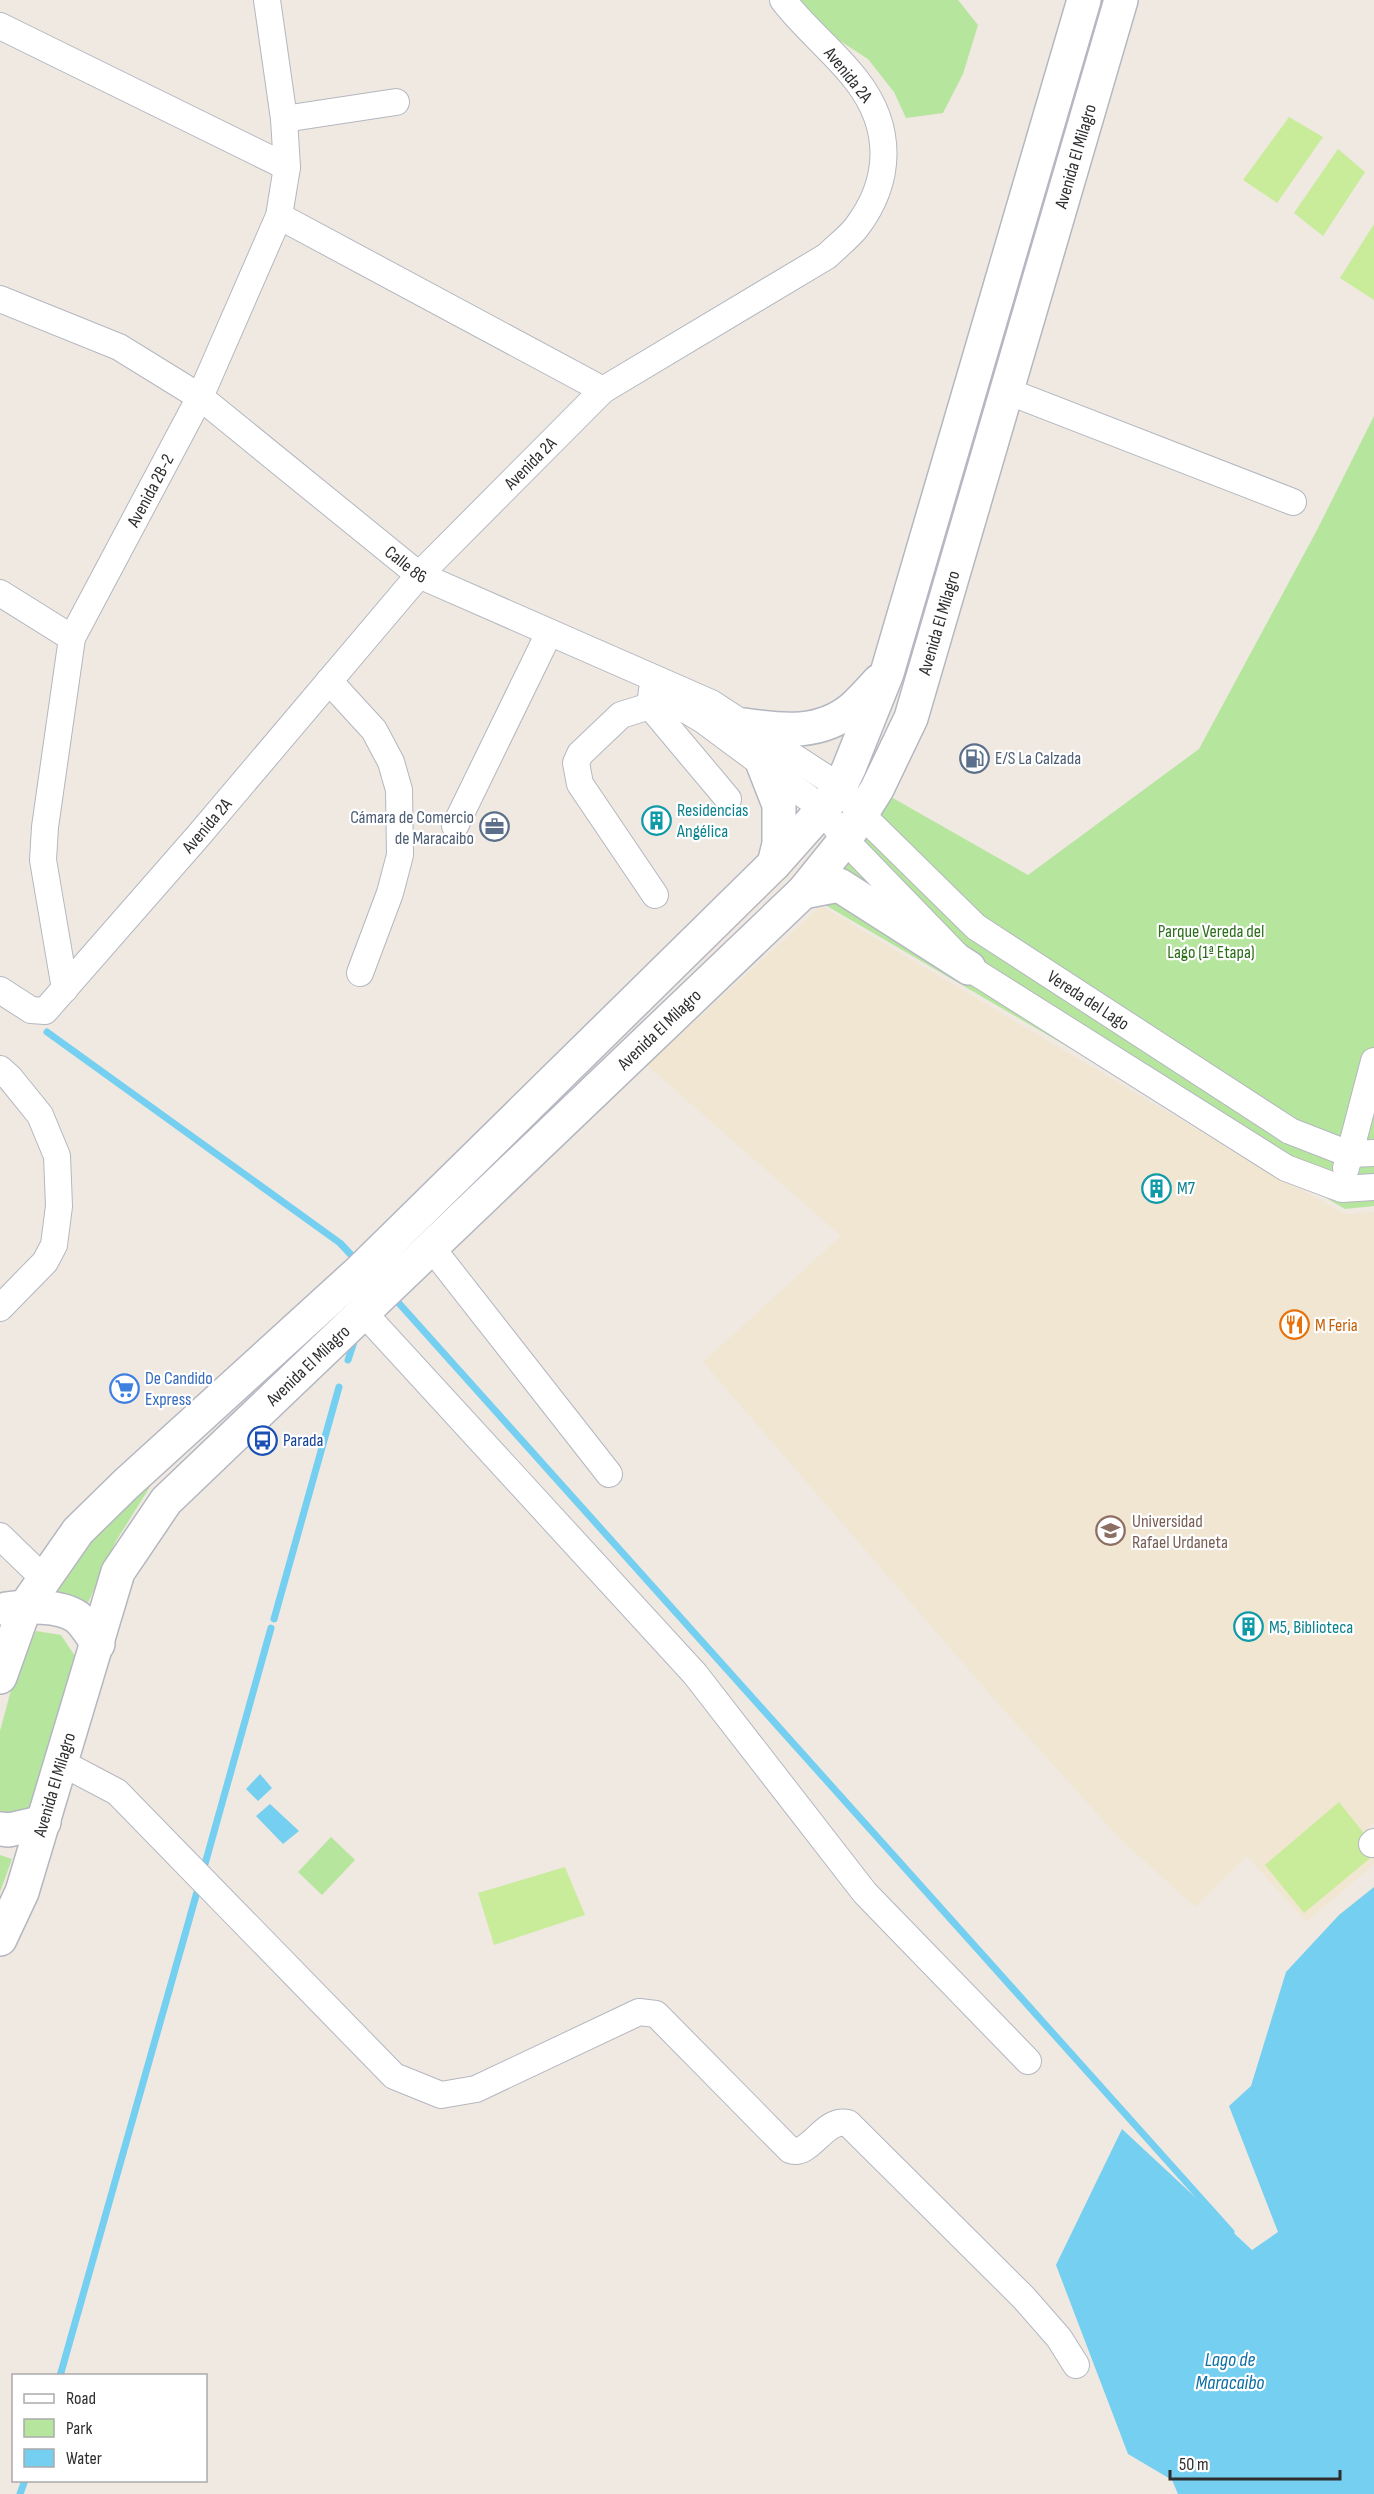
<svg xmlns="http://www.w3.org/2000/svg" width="1374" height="2494" font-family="'Sofia Sans Condensed',sans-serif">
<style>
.education{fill:#f0e6d1}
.green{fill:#b6e59e}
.pitch{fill:#c9ec9a}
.water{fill:#75cff0}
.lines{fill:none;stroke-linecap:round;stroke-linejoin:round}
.stream{stroke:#75cff0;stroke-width:7}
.street-casing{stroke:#b4b7c1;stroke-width:28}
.secondary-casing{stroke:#b4b7c1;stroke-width:36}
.street{stroke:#fff;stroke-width:26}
.secondary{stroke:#fff;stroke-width:33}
.labels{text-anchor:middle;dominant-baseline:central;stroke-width:4.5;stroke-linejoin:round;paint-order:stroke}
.street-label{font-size:18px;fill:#2e2e2e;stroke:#fff}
.service-label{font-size:18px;fill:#4e5e75;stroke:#fff;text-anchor:start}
.culture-label{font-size:18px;fill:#0d838f;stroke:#fff;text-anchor:start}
.park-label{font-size:18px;fill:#2c6e1b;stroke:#fff}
.food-label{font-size:18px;fill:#c56008;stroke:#fff;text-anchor:start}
.shop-label{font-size:18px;fill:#366cbe;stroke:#fff;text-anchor:start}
.transit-label{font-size:18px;fill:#164399;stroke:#fff;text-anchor:start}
.education-label{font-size:18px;fill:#785e54;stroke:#fff;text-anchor:start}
.water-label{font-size:20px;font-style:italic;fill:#0d6fa3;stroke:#fff}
</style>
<rect width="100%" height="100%" fill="#efe9e1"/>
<!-- education -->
<polygon class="education" points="821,906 1260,1167 1345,1214 1374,1212 1374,1823 1367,1827 1374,1836 1374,1864 1306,1922 1247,1856 1195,1907 1120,1839 994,1699 703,1362 841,1236 647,1065"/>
<!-- green -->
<g class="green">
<polygon points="791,0 958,0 978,25 963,74 943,113 906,118 894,92 868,59 820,28"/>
<polygon points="1374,416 1374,1206 1345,1209 803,892 877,789 1028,875 1199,749 1317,530"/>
<polygon points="158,1474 116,1541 86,1607 78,1598 51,1593 90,1538"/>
<polygon points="36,1631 61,1635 75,1656 35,1810 4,1817 0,1814 0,1731 17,1668"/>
<polygon points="331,1837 355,1860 322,1895 298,1872"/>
<polygon points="0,1855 12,1859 0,1892"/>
</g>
<!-- pitch -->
<g class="pitch">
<polygon points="1289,117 1323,137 1277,203 1243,180"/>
<polygon points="1338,149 1365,172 1323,236 1294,213"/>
<polygon points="1374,224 1374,300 1340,278"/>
<polygon points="1339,1802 1374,1846 1374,1855 1304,1913 1265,1865"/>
<polygon points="565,1867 585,1915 494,1945 478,1893"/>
</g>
<!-- water -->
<g class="water">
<polygon points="260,1774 272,1788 258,1801 246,1789"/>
<polygon points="270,1804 299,1831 283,1844 256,1816"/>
<polygon points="1374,1887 1374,2494 1178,2494 1172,2480 1128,2454 1056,2265 1122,2129 1252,2250 1278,2232 1229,2106 1251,2086 1286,1972 1339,1915"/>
</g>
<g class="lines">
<!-- stream -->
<g class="stream">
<polyline points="47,1032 340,1243 354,1258"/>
<polyline points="396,1300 1231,2232"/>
<polyline points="348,1360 355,1339"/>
<polyline points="274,1619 339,1387"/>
<polyline points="205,1864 271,1628"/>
<polyline points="60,2376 197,1892"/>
<polyline points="20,2494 25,2480"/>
</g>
<defs>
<g id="street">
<polyline points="0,26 287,167"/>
<polyline points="284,119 396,102"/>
<polyline points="279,216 603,390"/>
<path id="s1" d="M0,299L119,347L200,397L419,575L711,703L840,787L861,814L976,927L1290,1131L1349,1154L1374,1153"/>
<polyline points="1007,391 1293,502"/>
<polyline points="0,593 72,638"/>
<polyline points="329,681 374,730 391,762 399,790 400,855 390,893 360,973"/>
<polyline points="652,690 650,706 621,715 580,754 576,763 580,784 655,895"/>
<polyline points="671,701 703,720 823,809 845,840 969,968 1286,1168 1342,1189 1374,1187"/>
<polyline points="650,706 728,799"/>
<polyline points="455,826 549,633"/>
<path id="s2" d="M65,989L43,860L45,827L72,638L200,397L279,216L287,167L284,119L267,0"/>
<path id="s3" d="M0,990L31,1010L45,1011L199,835L419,575L603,390L827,256C836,247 848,238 856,228C892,181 893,128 857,81C835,52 805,29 783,0"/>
<polyline points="0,1069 10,1078 40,1115 57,1156 59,1206 54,1245 45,1262 0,1308"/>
<polyline points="1346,1168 1374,1061"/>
<polyline points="431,1247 609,1474"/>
<polyline points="363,1312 695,1674 865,1893 1028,2061"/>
<polyline points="0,1536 36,1571"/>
<path d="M62,1763L117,1792L394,2076L441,2095L476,2089L639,2012L656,2014L790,2150C810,2158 824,2117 848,2123L1024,2298L1059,2338L1076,2365"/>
<polyline points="1372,1844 1374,1842"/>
</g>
<g id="secondary">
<path d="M744,725C782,731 821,735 853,708C862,700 871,690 879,681"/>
<polyline points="763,764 779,805 779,844 774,864"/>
<polyline points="803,892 839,885 969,968"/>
<path d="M6,1609C26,1606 60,1605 77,1617C85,1623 92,1636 98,1644"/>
<polyline points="0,1677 25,1607 78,1531 126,1484 359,1272 774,864 823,809 840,787 849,768 887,673 1084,0"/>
<polyline points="0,1829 9,1830 44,1822"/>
<path id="s4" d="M0,1939L22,1892L118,1572L166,1501L803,892L845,840L877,789L911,718L1121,0"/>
</g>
</defs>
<!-- street casing -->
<use href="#street" class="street-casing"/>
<!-- secondary casing -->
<use href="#secondary" class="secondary-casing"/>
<!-- street -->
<use href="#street" class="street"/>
<!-- secondary -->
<use href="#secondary" class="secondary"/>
</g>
<!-- icons -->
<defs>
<symbol id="fuel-ring" viewBox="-11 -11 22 22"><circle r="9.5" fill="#fff" stroke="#5c6f8a" stroke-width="1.5"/><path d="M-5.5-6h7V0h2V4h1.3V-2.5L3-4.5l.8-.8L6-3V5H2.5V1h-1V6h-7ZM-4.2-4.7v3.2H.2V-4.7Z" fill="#5c6f8a"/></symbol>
<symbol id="building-ring" viewBox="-11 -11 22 22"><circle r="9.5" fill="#fff" stroke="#0f9aa8" stroke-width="1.5"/><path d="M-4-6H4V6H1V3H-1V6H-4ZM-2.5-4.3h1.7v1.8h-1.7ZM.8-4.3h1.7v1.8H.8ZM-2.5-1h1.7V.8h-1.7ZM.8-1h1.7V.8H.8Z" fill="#0f9aa8"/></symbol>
<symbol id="office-ring" viewBox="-11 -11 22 22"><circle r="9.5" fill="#fff" stroke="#5c6f8a" stroke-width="1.5"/><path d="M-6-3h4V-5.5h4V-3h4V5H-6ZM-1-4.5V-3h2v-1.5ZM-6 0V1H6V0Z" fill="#5c6f8a"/></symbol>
<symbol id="restaurant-ring" viewBox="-11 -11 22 22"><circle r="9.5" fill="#fff" stroke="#e8710a" stroke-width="1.5"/><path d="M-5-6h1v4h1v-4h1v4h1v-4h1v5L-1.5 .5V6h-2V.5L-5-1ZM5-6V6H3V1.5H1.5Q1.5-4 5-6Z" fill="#e8710a"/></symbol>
<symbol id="supermarket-ring" viewBox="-11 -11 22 22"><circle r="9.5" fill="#fff" stroke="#3f7fe0" stroke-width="1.5"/><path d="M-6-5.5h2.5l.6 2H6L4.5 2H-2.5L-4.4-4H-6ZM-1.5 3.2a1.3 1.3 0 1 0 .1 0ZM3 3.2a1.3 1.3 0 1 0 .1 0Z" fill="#3f7fe0"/></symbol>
<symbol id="bus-ring" viewBox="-11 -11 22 22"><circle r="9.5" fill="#fff" stroke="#1a4fb4" stroke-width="1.5"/><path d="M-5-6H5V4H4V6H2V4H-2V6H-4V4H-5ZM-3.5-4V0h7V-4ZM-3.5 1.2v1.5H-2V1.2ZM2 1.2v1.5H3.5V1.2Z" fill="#1a4fb4"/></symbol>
<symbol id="university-ring" viewBox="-11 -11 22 22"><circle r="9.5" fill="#fff" stroke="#8d6e63" stroke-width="1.5"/><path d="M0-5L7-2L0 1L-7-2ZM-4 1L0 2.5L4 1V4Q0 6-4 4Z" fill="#8d6e63"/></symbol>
</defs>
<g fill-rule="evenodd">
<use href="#fuel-ring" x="958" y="742" width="33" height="33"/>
<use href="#building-ring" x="640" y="804" width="33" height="33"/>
<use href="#office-ring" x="478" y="810" width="33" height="33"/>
<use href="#building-ring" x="1140" y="1172" width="33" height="33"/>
<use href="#restaurant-ring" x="1278" y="1308" width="33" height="33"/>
<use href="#supermarket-ring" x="108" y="1372" width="33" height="33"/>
<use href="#bus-ring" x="246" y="1424" width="33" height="33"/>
<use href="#university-ring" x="1094" y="1514" width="33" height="33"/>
<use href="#building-ring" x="1232" y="1610" width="33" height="33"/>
</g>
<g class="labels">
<!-- street labels -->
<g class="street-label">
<text transform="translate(848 75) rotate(51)">Avenida 2A</text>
<text stroke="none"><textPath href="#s4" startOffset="2144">Avenida El Milagro</textPath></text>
<text stroke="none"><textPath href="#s3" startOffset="783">Avenida 2A</textPath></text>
<text stroke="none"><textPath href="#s2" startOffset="522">Avenida 2B-2</textPath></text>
<text stroke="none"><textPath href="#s1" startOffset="489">Calle 86</textPath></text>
<text stroke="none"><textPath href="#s4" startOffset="1658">Avenida El Milagro</textPath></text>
<text stroke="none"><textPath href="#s3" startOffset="297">Avenida 2A</textPath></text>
<text stroke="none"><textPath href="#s1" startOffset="1308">Vereda del Lago</textPath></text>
<text stroke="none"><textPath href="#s4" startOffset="1154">Avenida El Milagro</textPath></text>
<text stroke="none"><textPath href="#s4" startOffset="668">Avenida El Milagro</textPath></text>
<text stroke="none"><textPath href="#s4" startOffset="164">Avenida El Milagro</textPath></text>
</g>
<!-- service labels -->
<g class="service-label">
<text x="995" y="758">E/S La Calzada</text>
<text x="474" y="817" text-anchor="end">Cámara de Comercio<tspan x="474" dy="21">de Maracaibo</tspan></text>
</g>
<!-- culture labels -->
<g class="culture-label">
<text x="677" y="810">Residencias<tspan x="677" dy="21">Angélica</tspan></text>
<text x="1177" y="1188">M7</text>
<text x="1269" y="1627">M5, Biblioteca</text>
</g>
<!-- park labels -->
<g class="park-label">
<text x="1211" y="931">Parque Vereda del<tspan x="1211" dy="21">Lago (1ª Etapa)</tspan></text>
</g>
<!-- food labels -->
<g class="food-label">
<text x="1315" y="1325">M Feria</text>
</g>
<!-- shop labels -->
<g class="shop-label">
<text x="145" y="1378">De Candido<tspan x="145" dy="21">Express</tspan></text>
</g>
<!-- transit labels -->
<g class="transit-label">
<text x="283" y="1440">Parada</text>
</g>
<!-- education labels -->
<g class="education-label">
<text x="1132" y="1521">Universidad<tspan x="1132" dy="21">Rafael Urdaneta</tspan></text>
</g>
<!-- water labels -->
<g class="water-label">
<text x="1230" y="2360">Lago de<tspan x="1230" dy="23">Maracaibo</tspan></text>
</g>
</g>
<!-- legend -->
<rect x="12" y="2374" width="195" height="108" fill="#ffffff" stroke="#ababab" stroke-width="1.5"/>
<rect x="24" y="2394" width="30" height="9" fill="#ffffff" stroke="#ababab" stroke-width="1.5"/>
<text x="66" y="2404" font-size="18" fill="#2e2e2e">Road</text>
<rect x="24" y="2419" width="30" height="18" fill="#b6e59e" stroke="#ababab" stroke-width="1.5"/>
<text x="66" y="2434" font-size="18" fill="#2e2e2e">Park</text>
<rect x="24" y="2449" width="30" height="18" fill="#75cff0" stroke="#ababab" stroke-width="1.5"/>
<text x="66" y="2464" font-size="18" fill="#2e2e2e">Water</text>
<!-- scale -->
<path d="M1170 2470v9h170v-9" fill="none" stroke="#2e2e2e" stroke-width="3"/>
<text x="1179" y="2470" font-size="18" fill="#2e2e2e" stroke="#ffffff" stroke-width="4.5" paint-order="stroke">50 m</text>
</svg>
